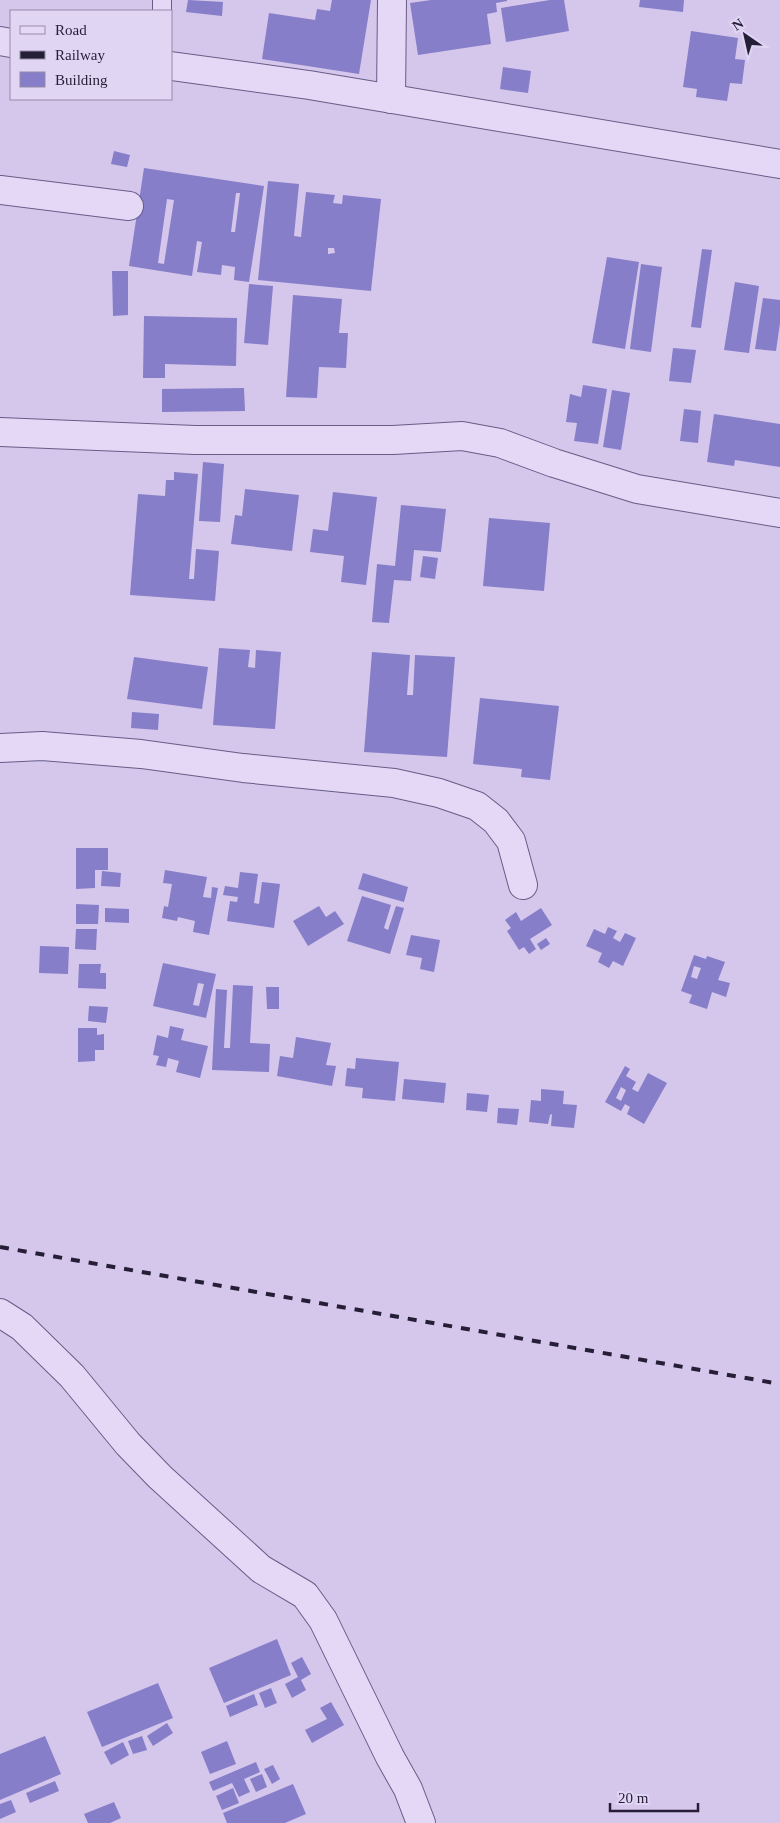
<svg xmlns="http://www.w3.org/2000/svg" width="780" height="1823" font-family="'Times New Roman',serif">
<style>
.building{fill:#867ec8;fill-rule:evenodd}
.lines{fill:none;stroke-linecap:round;stroke-linejoin:round}
.service-casing{stroke:#665d86;stroke-width:20}
.minor-casing{stroke:#665d86;stroke-width:30}
.service{stroke:#e5d8f7;stroke-width:18}
.minor{stroke:#e5d8f7;stroke-width:28}
.rail{stroke:#241f37;stroke-width:4;stroke-dasharray:9 9;stroke-linecap:butt}
</style>
<rect width="100%" height="100%" fill="#d5c6ec"/>
<!-- building -->
<g class="building">
<polygon points="188,0 223,2 222,16 186,12"/>
<polygon points="332,0 371,0 359,74 262,59 269,13 315,20 317,9 330,11"/>
<polygon points="431,0 507,0 507,1 496,3 497,12 487,14 491,44 418,55 410,3"/>
<polygon points="550,0 564,0 569,31 506,42 501,8"/>
<polygon points="640,0 684,0 683,12 639,7"/>
<polygon points="691,31 738,38 735,59 745,60 742,84 730,83 727,101 696,97 697,89 683,87"/>
<polygon points="503,67 531,71 528,93 500,89"/>
<polygon points="114,151 130,155 127,167 111,164"/>
<path d="M144,168L264,186L249,282L234,280L235,267L222,265L221,275L197,272L202,242L197,241L192,276L129,266ZM236,193H240L235,232H231ZM167,199L174,200L164,264L158,263Z"/>
<path d="M268,181L299,184L294,236L301,237L306,192L335,195L333,203L342,204L343,195L381,199L371,291L258,280ZM328,248H334L335,253L328,254Z"/>
<polygon points="702,249 712,250 701,328 691,327"/>
<polygon points="607,257 639,262 625,349 592,343"/>
<polygon points="641,264 662,267 651,352 630,349"/>
<polygon points="112,271 128,271 128,315 113,316"/>
<polygon points="735,282 759,286 749,353 724,350"/>
<polygon points="249,284 273,286 268,345 244,343"/>
<polygon points="293,295 342,299 339,333 348,333 346,368 319,367 317,398 286,397"/>
<polygon points="763,298 780,300 780,323 776,351 755,349"/>
<polygon points="144,316 237,318 236,366 165,364 165,378 143,378"/>
<polygon points="673,348 696,350 691,383 669,381"/>
<polygon points="583,385 607,389 598,444 574,441 577,423 566,422 570,394 581,397"/>
<polygon points="244,388 245,411 162,412 162,389"/>
<polygon points="612,390 630,393 621,450 603,447"/>
<polygon points="684,409 701,411 698,443 680,441"/>
<polygon points="714,414 780,424 780,467 735,460 734,466 707,462"/>
<polygon points="203,462 224,464 220,522 199,521"/>
<polygon points="174,472 198,474 189,579 194,579 196,549 219,551 215,601 130,595 138,494 165,496 166,480 174,480"/>
<polygon points="245,489 299,495 292,551 231,544 235,515 242,516"/>
<polygon points="333,492 377,497 366,585 341,582 344,556 310,552 313,529 328,531"/>
<polygon points="401,505 446,509 441,552 414,550 411,581 394,580 389,623 372,622 377,564 395,566"/>
<polygon points="489,518 550,523 544,591 483,586"/>
<polygon points="423,556 438,558 435,579 420,577"/>
<polygon points="219,648 250,650 248,667 255,668 256,650 281,652 275,729 213,725"/>
<polygon points="372,652 410,655 407,695 413,695 415,655 455,657 447,757 364,752"/>
<polygon points="134,657 208,667 202,709 127,699"/>
<polygon points="480,698 559,706 550,780 521,777 522,769 473,764"/>
<polygon points="132,712 159,714 158,730 131,728"/>
<polygon points="76,848 108,848 108,870 95,870 95,888 76,889"/>
<polygon points="165,870 207,877 203,897 211,898 212,887 218,888 209,935 193,932 195,921 178,917 177,921 162,918 164,906 168,907 172,884 163,883"/>
<polygon points="102,871 121,873 120,887 101,886"/>
<polygon points="240,872 258,874 254,903 259,904 262,882 280,884 274,928 227,921 230,901 237,902 238,897 223,895 225,886 238,888"/>
<polygon points="363,873 408,887 404,902 358,889"/>
<polygon points="362,896 391,905 384,928 388,930 396,906 404,908 390,954 347,941"/>
<polygon points="76,904 99,905 98,924 76,924"/>
<polygon points="319,906 326,917 335,911 344,924 308,946 293,921"/>
<polygon points="105,908 129,909 129,923 105,922"/>
<polygon points="541,908 552,925 530,939 536,949 529,954 524,947 519,950 507,931 511,928 505,920 516,912 521,921"/>
<polygon points="608,927 617,931 613,938 620,942 625,933 636,938 623,966 613,961 609,968 598,962 602,953 586,946 594,929 605,934"/>
<polygon points="76,929 97,929 96,950 75,949"/>
<polygon points="411,935 440,940 434,972 420,969 422,958 406,955"/>
<polygon points="546,938 550,944 541,950 537,944"/>
<polygon points="40,946 69,947 68,974 39,973"/>
<path d="M694,955L706,959L707,956L725,962L718,980L730,983L726,997L712,992L707,1009L689,1003L692,995L681,991ZM694,966L701,968L697,979L691,977Z"/>
<path d="M163,963L216,974L206,1018L153,1006ZM198,983L204,984L199,1006L193,1005Z"/>
<polygon points="79,964 101,964 100,973 106,973 106,989 78,988"/>
<polygon points="233,985 253,986 250,1043 270,1044 269,1072 212,1070 216,989 227,990 224,1048 230,1048"/>
<polygon points="266,987 279,987 279,1009 267,1009"/>
<polygon points="89,1006 108,1007 106,1023 88,1021"/>
<polygon points="170,1026 184,1029 181,1040 208,1046 200,1078 176,1072 179,1061 168,1058 166,1067 156,1065 159,1056 153,1055 157,1035 168,1038"/>
<polygon points="78,1028 97,1028 97,1035 104,1034 104,1050 95,1050 95,1061 78,1062"/>
<polygon points="296,1037 331,1043 326,1065 336,1066 332,1086 277,1076 280,1056 293,1058"/>
<polygon points="356,1058 399,1062 395,1101 362,1098 363,1088 345,1086 347,1068 355,1069"/>
<path d="M625,1066L630,1069L626,1076L636,1082L632,1089L638,1092L648,1073L667,1083L644,1124L627,1114L630,1107L625,1104L621,1111L605,1102ZM621,1087L626,1090L621,1101L616,1098Z"/>
<polygon points="404,1079 446,1083 444,1103 402,1099"/>
<polygon points="541,1089 564,1091 563,1104 577,1105 574,1128 551,1126 552,1114 550,1115 548,1124 529,1122 531,1100 541,1101"/>
<polygon points="467,1093 489,1095 487,1112 466,1110"/>
<polygon points="498,1108 519,1109 517,1125 497,1123"/>
<polygon points="277,1639 291,1675 224,1703 209,1668"/>
<polygon points="302,1657 311,1674 301,1680 306,1690 292,1698 285,1684 298,1677 291,1663"/>
<polygon points="158,1683 173,1718 102,1747 87,1712"/>
<polygon points="271,1688 277,1703 265,1708 259,1693"/>
<polygon points="254,1694 258,1705 230,1717 226,1706"/>
<polygon points="331,1702 344,1725 312,1743 305,1730 327,1719 320,1708"/>
<polygon points="167,1723 173,1733 153,1746 147,1736"/>
<polygon points="45,1736 61,1774 0,1800 0,1754"/>
<polygon points="142,1736 147,1750 133,1754 128,1741"/>
<polygon points="227,1741 236,1764 210,1774 201,1752"/>
<polygon points="123,1742 129,1755 111,1765 104,1752"/>
<polygon points="256,1762 260,1772 244,1779 250,1792 239,1797 232,1783 213,1791 209,1782"/>
<polygon points="273,1765 280,1779 272,1784 264,1769"/>
<polygon points="262,1774 267,1787 256,1792 250,1779"/>
<polygon points="55,1781 59,1791 30,1803 26,1793"/>
<polygon points="293,1784 306,1814 285,1823 227,1823 223,1813"/>
<polygon points="233,1788 239,1803 222,1810 216,1796"/>
<polygon points="11,1800 16,1812 0,1819 0,1804"/>
<polygon points="114,1802 121,1818 110,1823 88,1823 84,1814"/>
</g>
<g class="lines">
<defs>
<polyline id="service" points="162,0 162,11"/>
<g id="minor">
<polyline points="0,41 11,43"/>
<polyline points="171,66 309,85 780,164"/>
<polyline points="391,99 392,0"/>
<polyline points="0,190 129,206"/>
<polyline points="0,432 195,440 393,440 462,436 500,443 554,463 637,489 780,513"/>
<polyline points="0,748 42,746 141,754 243,768 394,783 439,793 477,806 496,821 511,841 523,885"/>
<polyline points="0,1313 22,1327 72,1376 128,1444 160,1477 261,1569 305,1595 323,1620 390,1757 408,1789 421,1823"/>
</g>
</defs>
<!-- service casing -->
<use href="#service" class="service-casing"/>
<!-- minor casing -->
<use href="#minor" class="minor-casing"/>
<!-- service -->
<use href="#service" class="service"/>
<!-- minor -->
<use href="#minor" class="minor"/>
<!-- rail -->
<polyline class="rail" points="0,1247 780,1384"/>
</g>
<!-- legend -->
<rect x="10" y="10" width="162" height="90" fill="#e1d5f4" stroke="#958ca8"/>
<rect x="20" y="26" width="25" height="8" fill="#e5d8f7" stroke="#958ca8"/>
<text x="55" y="35" font-size="15" fill="#241f37">Road</text>
<rect x="20" y="51" width="25" height="8" fill="#241f37" stroke="#958ca8"/>
<text x="55" y="60" font-size="15" fill="#241f37">Railway</text>
<rect x="20" y="72" width="25" height="15" fill="#867ec8" stroke="#958ca8"/>
<text x="55" y="85" font-size="15" fill="#241f37">Building</text>
<!-- north arrow -->
<g transform="translate(745 35) rotate(326)" stroke="#e1d5f4" stroke-width="4" paint-order="stroke">
<path d="M0-4L9 19L0 12L-9 19Z" fill="#241f37"/>
<text y="-8" font-size="14" font-weight="bold" text-anchor="middle" fill="#241f37">N</text>
</g>
<!-- scale -->
<path d="M610 1803v8h88v-8" fill="none" stroke="#241f37" stroke-width="2.5"/>
<text x="618" y="1803" font-size="15" fill="#241f37" stroke="#e1d5f4" stroke-width="4" paint-order="stroke">20 m</text>
</svg>
